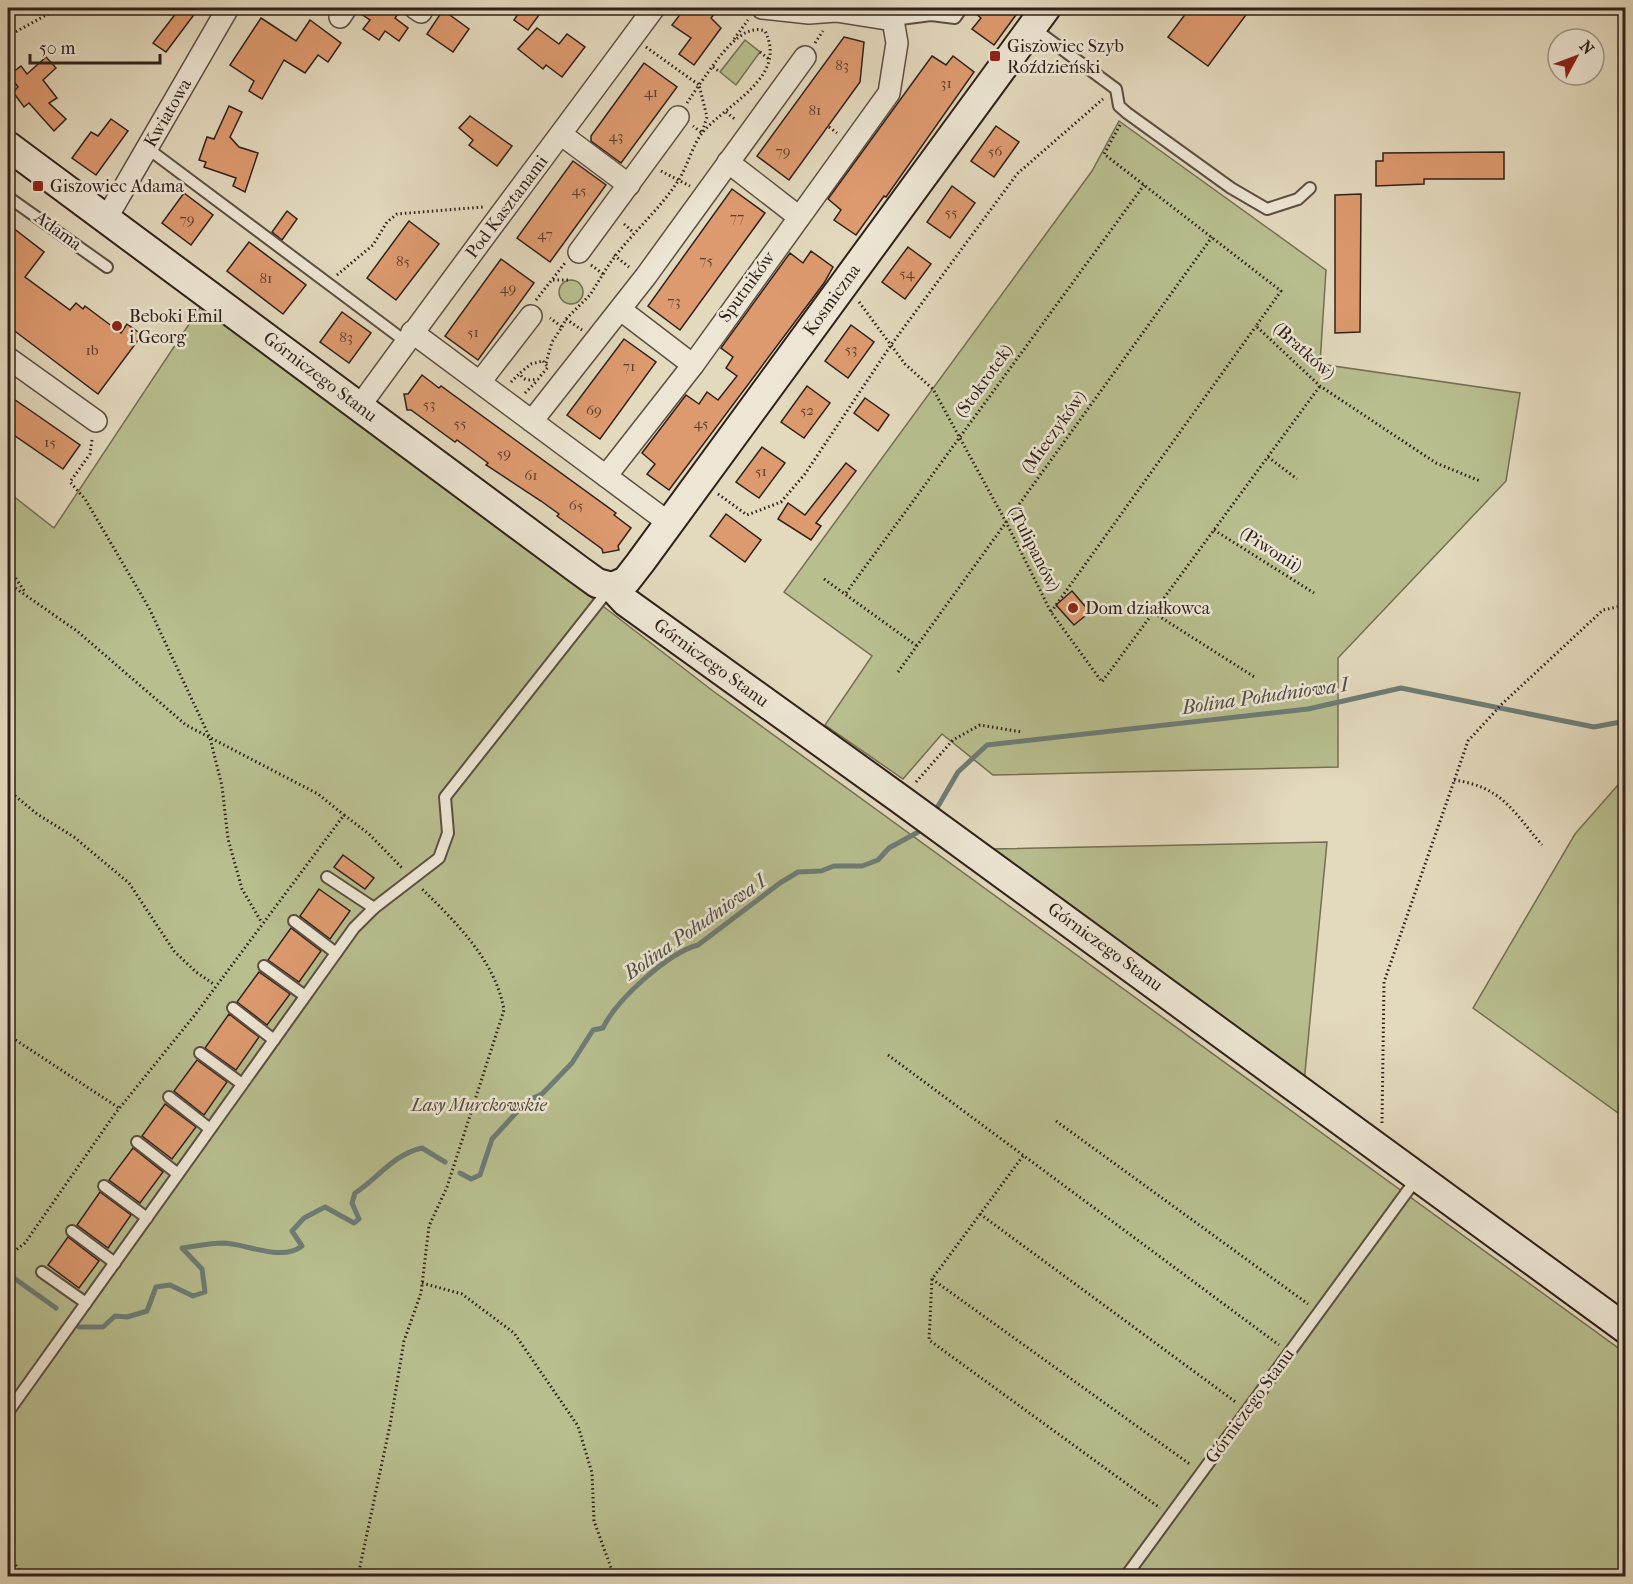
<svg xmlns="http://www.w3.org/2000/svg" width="1633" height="1584" font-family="'IM FELL French Canon',serif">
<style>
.green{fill:#b8be8e;stroke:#746f54;stroke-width:1.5}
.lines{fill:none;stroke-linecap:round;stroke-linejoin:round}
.stream{stroke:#6d7c76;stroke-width:5}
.building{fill:#de9a6f;stroke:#30201a;stroke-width:1.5}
.lane-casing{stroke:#5d4e43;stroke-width:14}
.street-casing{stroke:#5d4e43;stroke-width:24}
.secondary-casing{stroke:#30201a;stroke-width:32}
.path{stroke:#30201a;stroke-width:3;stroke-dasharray:1.5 3;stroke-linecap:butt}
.lane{stroke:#ede6d4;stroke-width:10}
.street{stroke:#ede6d4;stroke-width:21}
.secondary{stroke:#ede6d4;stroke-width:28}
.poi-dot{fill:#8f2418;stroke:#ede6d4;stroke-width:2}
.labels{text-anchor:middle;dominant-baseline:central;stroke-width:5;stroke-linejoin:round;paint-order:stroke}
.number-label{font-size:15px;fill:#5c3e2f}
.poi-label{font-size:18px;fill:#30201a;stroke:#ede6d4;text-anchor:start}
.street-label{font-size:18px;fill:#30201a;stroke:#ede6d4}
.park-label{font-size:18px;font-style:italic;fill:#524837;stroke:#ede6d4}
.water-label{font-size:20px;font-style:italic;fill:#4e4e48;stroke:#ede6d4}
</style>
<rect width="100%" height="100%" fill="#e3d9bd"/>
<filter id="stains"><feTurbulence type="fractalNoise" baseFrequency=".00333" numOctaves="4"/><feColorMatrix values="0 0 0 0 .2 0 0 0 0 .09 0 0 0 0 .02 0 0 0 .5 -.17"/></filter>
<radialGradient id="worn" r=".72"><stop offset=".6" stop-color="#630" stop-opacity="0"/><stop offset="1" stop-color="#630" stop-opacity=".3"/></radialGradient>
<!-- green -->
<g class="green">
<polygon points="745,40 760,52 736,85 720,72"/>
<polygon points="1119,121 1326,270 1320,364 1520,393 1506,481 1338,658 1338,767 993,775 942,734 903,779 825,725 872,656 784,592 1092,171"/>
<circle cx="571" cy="292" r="12"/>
<polygon points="201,306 595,600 713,691 1625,1353 1625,1576 8,1576 8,492 54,528"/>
<polygon points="1625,777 1625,1118 1473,1008 1575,834"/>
<polygon points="1327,842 1304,1083 989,849"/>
</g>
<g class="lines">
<!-- stream -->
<g class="stream">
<polyline points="937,808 958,772 987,745 1308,709 1401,688 1594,727 1626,721"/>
<path d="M460,1173L471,1179L480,1175L492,1139L527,1101L542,1094L572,1063L593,1030L603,1028C616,1000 668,953 698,945L780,883L798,872L821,871L834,866H862L878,860L889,848L920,831"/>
<polyline points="8,1276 11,1276 56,1308"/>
<path d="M79,1327H103L115,1316L127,1317L147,1311L156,1287L170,1285L193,1296L205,1292L202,1269L182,1248C196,1246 211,1243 224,1243C247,1244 282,1262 302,1246L292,1231L304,1218L325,1207L354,1223L359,1219L352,1203L355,1193C378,1178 394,1154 422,1148L445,1162"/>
</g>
</g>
<!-- building -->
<g class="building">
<polygon points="180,8 199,8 166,52 153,43"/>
<polygon points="359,8 402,8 395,18 408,28 399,41 385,31 379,40 363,29 370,20 358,12"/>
<polygon points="522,8 529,8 539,15 528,30 514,20"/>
<polygon points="685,8 719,8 711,18 721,28 694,65 679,54 691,38 672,25"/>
<polygon points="969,8 1021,8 994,45 972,29 981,18"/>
<polygon points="1190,8 1251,8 1208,66 1168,37"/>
<polygon points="443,10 469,29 453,52 427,34"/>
<polygon points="261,18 296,41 310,20 341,43 328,62 318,55 305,73 284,60 262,99 249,91 254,81 230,65"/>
<polygon points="537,28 559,44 567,34 585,47 562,77 546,65 543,69 518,49"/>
<polygon points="844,37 864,42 860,82 789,180 757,156"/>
<polygon points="932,56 946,65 953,56 974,72 886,197 884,196 856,235 834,220 841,210 828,199"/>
<polygon points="46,57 56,68 43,80 57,98 49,103 66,119 54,131 29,103 24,107 13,92 18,87 9,75 21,66 27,74"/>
<polygon points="644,63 677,87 621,163 591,141 591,136"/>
<polygon points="229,106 242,112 230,137 239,147 258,153 245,192 233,186 236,178 204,167 206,162 199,160 207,137 214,139"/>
<polygon points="470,116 512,146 497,166 469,145 473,140 459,128"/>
<polygon points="111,119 128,131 96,175 72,158 91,132 98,136"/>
<polygon points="996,126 1019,142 994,177 971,161"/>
<polygon points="1504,152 1504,179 1424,179 1424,184 1376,186 1376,161 1383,161 1383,153"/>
<polygon points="573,161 606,185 550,262 517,238"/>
<polygon points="952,186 975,203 950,238 927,222"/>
<polygon points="732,189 765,213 680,330 648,306"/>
<polygon points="184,193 213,215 191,245 162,223"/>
<polygon points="1361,194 1360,332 1335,333 1335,195"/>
<polygon points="287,211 297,219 282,240 272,232"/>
<polygon points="409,221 439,244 396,300 367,278"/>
<polygon points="8,224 44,252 25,277 70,310 76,303 83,309 85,306 121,333 127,324 142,335 98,394 8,326"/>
<polygon points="249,242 306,285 283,314 227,271"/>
<polygon points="908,247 931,264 905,299 882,282"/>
<polygon points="811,251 833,267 824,283 669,490 647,474 655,464 642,453 686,395 699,404 707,392 718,400 737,376 726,368 733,357 721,348 790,253 803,263"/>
<polygon points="501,259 534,283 478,360 445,336"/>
<polygon points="342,312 371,333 349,363 320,342"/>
<polygon points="851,325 874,342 848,378 825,361"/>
<polygon points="624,339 656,362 600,439 567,415"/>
<polygon points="422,375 439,388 441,386 616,513 614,515 631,528 618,546 619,550 603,553 602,549 557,516 559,514 541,501 486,465 488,463 457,440 455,442 411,410 407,410 404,394 408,394"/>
<polygon points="807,386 830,403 804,438 781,422"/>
<polygon points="8,395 80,445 63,469 8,431"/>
<polygon points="865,398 889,415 878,431 854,413"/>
<polygon points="762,447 785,463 759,498 736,482"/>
<polygon points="846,463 856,471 816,523 821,526 811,540 778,519 788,503 805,515"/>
<polygon points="726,514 761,540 745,562 710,536"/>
<polygon points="1072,591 1090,612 1074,625 1056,605"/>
<polygon points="343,855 374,878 365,889 334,867"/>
<polygon points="319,889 350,911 330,939 300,916"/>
<polygon points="291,928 321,951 299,982 268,960"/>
<polygon points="259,972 290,994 267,1025 237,1002"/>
<polygon points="229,1014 259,1037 236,1070 205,1048"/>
<polygon points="197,1060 227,1082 204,1115 174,1091"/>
<polygon points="165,1104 196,1127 172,1159 142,1136"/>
<polygon points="133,1148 163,1172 140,1203 109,1180"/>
<polygon points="100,1192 131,1215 108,1248 77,1225"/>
<polygon points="68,1237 99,1261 79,1288 48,1265"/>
</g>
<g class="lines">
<defs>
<g id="lane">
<polyline points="893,20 931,15 955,18 962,8"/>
<polyline points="1032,27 1116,89 1119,106 1127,113 1231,188 1267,209 1298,199 1310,188"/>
<polyline points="147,148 405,341"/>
<polyline points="8,197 107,267"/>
<polyline points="327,877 374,908"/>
<polyline points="294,921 336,953"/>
<polyline points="264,966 305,996"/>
<polyline points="233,1008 274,1040"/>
<polyline points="200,1053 242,1084"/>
<polyline points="169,1097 210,1129"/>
<polyline points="137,1142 178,1174"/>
<polyline points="104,1186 147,1218"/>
<polyline points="72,1231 115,1263"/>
<polyline points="42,1272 86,1303"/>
<polyline points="8,1412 354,928 374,908 439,858 448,833 445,797 610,588"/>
<polyline points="1126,1576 1417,1178"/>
</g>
<g id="street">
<polyline points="415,8 421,12"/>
<polyline points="340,17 346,8"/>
<polyline points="562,135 629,185"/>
<polyline points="728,162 799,217"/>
<polyline points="106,219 228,8"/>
<polyline points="579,252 678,117"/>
<polyline points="621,310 693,365"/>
<polyline points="412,332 669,523"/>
<polyline points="8,358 96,421"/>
<polyline points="480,382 531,316"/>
<path d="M359,407C456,273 556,141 654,8"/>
<polyline points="532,421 646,276 805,57"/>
<polyline points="606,476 693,365 889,93 897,43 893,20 836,11 809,13 762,8"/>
</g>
<g id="secondary">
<polyline points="8,146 579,570 597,583 612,587 626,602 900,799 1626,1329"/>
<polyline points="612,587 626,581 640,563 1046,8"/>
</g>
</defs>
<!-- lane casing -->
<use href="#lane" class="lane-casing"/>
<!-- street casing -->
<use href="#street" class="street-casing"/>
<!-- secondary casing -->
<use href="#secondary" class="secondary-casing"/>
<!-- path -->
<g class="path">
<polyline points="1068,14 1073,8"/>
<polyline points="8,36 59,8"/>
<polyline points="734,39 748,20"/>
<polyline points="815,43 823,31"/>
<polyline points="646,47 699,85 687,103"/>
<polyline points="760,52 770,60"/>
<polyline points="713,67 720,72"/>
<polyline points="726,112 736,120"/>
<polyline points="1120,125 1104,154 1281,291 1256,326 1320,386 1436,463 1480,481"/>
<polyline points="829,127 837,133"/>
<polyline points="661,171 690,186"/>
<polyline points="624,224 633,232"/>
<polyline points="614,255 629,267"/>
<path d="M603,274C624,239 656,215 678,181C688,166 692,145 703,132C729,102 788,77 765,31C739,21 712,68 699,85L707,117L702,133L693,126"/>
<polyline points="337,275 373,245 387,222 397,214 483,207"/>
<polyline points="553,280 569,280"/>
<polyline points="536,300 565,263"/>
<polyline points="859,302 905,364 933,389 1006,522 1051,612 1102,682 1320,386"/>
<polyline points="566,319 582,330"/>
<polyline points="562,327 566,319 590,295 603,274 591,265"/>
<path d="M543,361L548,367L538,379C531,380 523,382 520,373L531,364Z"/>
<polyline points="546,363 552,342 562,327 550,318"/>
<polyline points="511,382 520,373"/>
<polyline points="525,393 537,381"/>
<polyline points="92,440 90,454 70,482 85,499 149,608 210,738 222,786 228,839 242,889 262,923"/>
<polyline points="1268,457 1297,479"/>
<polyline points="718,494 747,515 781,502 805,474 891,345 1017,174 1103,99"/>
<polyline points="1214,530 1314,593"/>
<polyline points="8,567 25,592"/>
<polyline points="824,579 917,646"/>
<polyline points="8,583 77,631 186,725 318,794 344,815"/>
<polyline points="846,593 1144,185"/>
<polyline points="1051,612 1256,326"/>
<polyline points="1154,613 1256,678"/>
<polyline points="898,672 1212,237"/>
<path d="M1454,780C1502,787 1512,810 1542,845"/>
<polyline points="916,782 953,740 980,725 1021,732"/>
<polyline points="8,790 37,814 74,837 129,883 174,951 196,972 215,985"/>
<polyline points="8,1035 119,1108"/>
<polyline points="888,1055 1279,1345"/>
<polyline points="1056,1121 1308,1304"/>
<polyline points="1382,1123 1384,982 1468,741 1502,704 1603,610 1626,605"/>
<polyline points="1023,1156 932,1279 929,1340 1160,1508"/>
<polyline points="980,1214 1237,1403"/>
<polyline points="8,1249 16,1250 25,1243 114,1115 194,1016 344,815 369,834 403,869"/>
<polyline points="932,1279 1191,1465"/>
<polyline points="422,1283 462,1294 514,1333 578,1426 592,1473 594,1521 614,1576"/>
<polyline points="8,1554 23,1576"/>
<path d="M358,1576L390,1425L404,1341L421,1293L429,1226L447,1187L504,1010C496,962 456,922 422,889"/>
</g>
<!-- lane -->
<use href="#lane" class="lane"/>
<!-- street -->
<use href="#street" class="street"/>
<!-- secondary -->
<use href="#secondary" class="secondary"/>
</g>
<!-- markers -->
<g class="poi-dot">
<rect x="989" y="50" width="12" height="12" rx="3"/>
<rect x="32" y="180" width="12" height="12" rx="3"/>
<circle cx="117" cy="326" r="6"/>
<circle cx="1073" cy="608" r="6"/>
</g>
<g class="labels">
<!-- number labels -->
<g class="number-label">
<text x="842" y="65">83</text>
<text x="946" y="83">31</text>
<text x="651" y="92">41</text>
<text x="815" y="110">81</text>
<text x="616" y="136">43</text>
<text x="783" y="151">79</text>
<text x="995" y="151">56</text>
<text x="579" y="190">45</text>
<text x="951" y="212">55</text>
<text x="737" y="217">77</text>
<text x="187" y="219">79</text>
<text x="545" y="234">47</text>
<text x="706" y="260">75</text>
<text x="403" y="261">85</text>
<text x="907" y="273">54</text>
<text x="266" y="278">81</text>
<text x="508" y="288">49</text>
<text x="674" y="301">73</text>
<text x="473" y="332">51</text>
<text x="346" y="337">83</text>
<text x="851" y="349">53</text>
<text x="92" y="350">1b</text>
<text x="629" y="366">71</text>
<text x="429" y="404">53</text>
<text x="594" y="410">69</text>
<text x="807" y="410">52</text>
<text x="460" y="423">55</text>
<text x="701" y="423">45</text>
<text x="50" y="442">15</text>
<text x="504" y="453">59</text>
<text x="761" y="471">51</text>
<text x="531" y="475">61</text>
<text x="576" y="505">65</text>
</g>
<!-- poi labels -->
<g class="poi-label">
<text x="1007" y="46">Giszowiec Szyb<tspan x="1007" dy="21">Roździeński</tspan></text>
<text x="50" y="186">Giszowiec Adama</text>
<text x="129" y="316">Beboki Emil<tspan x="129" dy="21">i Georg</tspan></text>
<text x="1085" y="608">Dom działkowca</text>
</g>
<!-- street labels -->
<g class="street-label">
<text transform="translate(168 113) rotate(-60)">Kwiatowa</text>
<text transform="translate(507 207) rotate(-53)">Pod Kasztanami</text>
<text transform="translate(58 231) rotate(36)">Adama</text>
<text transform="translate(747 287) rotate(-54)">Sputników</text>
<text transform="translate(832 300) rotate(-54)">Kosmiczna</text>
<text transform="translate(1304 351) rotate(42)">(Bratków)</text>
<text transform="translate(320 377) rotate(37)">Górniczego Stanu</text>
<text transform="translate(984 381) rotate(-54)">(Stokrotek)</text>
<text transform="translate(1054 432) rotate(-54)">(Mieczyków)</text>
<text transform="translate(1034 549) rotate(63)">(Tulipanów)</text>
<text transform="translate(1271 550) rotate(32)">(Piwonii)</text>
<text transform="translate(711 663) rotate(36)">Górniczego Stanu</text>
<text transform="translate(1105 947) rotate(36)">Górniczego Stanu</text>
<text transform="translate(1250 1406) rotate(-54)">Górniczego Stanu</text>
</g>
<!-- park labels -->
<g class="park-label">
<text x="479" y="1105">Lasy Murckowskie</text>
</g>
<!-- water labels -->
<g class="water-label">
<text transform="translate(1265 696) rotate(-8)">Bolina Południowa I</text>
<text transform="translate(695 927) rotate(-35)">Bolina Południowa I</text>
</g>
</g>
<!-- margin -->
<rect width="1633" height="1584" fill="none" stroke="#e3d9bd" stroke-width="30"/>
<rect x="9" y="9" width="1615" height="1566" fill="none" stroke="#30201a" stroke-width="3"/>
<rect x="15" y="15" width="1603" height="1554" fill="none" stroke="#30201a" stroke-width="1.5"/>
<!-- north arrow -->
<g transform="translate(1576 57) rotate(49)"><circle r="28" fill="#ede6d4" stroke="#a1978a" stroke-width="1.5"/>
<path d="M0-4.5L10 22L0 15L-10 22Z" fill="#8f2418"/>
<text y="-9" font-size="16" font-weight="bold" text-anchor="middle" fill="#30201a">N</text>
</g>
<!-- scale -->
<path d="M30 54v9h130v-9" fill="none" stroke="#30201a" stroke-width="3"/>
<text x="39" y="54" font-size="18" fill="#30201a" stroke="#ede6d4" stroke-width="4.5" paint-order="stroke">50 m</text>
<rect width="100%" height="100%" filter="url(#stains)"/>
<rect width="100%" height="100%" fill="url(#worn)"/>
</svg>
